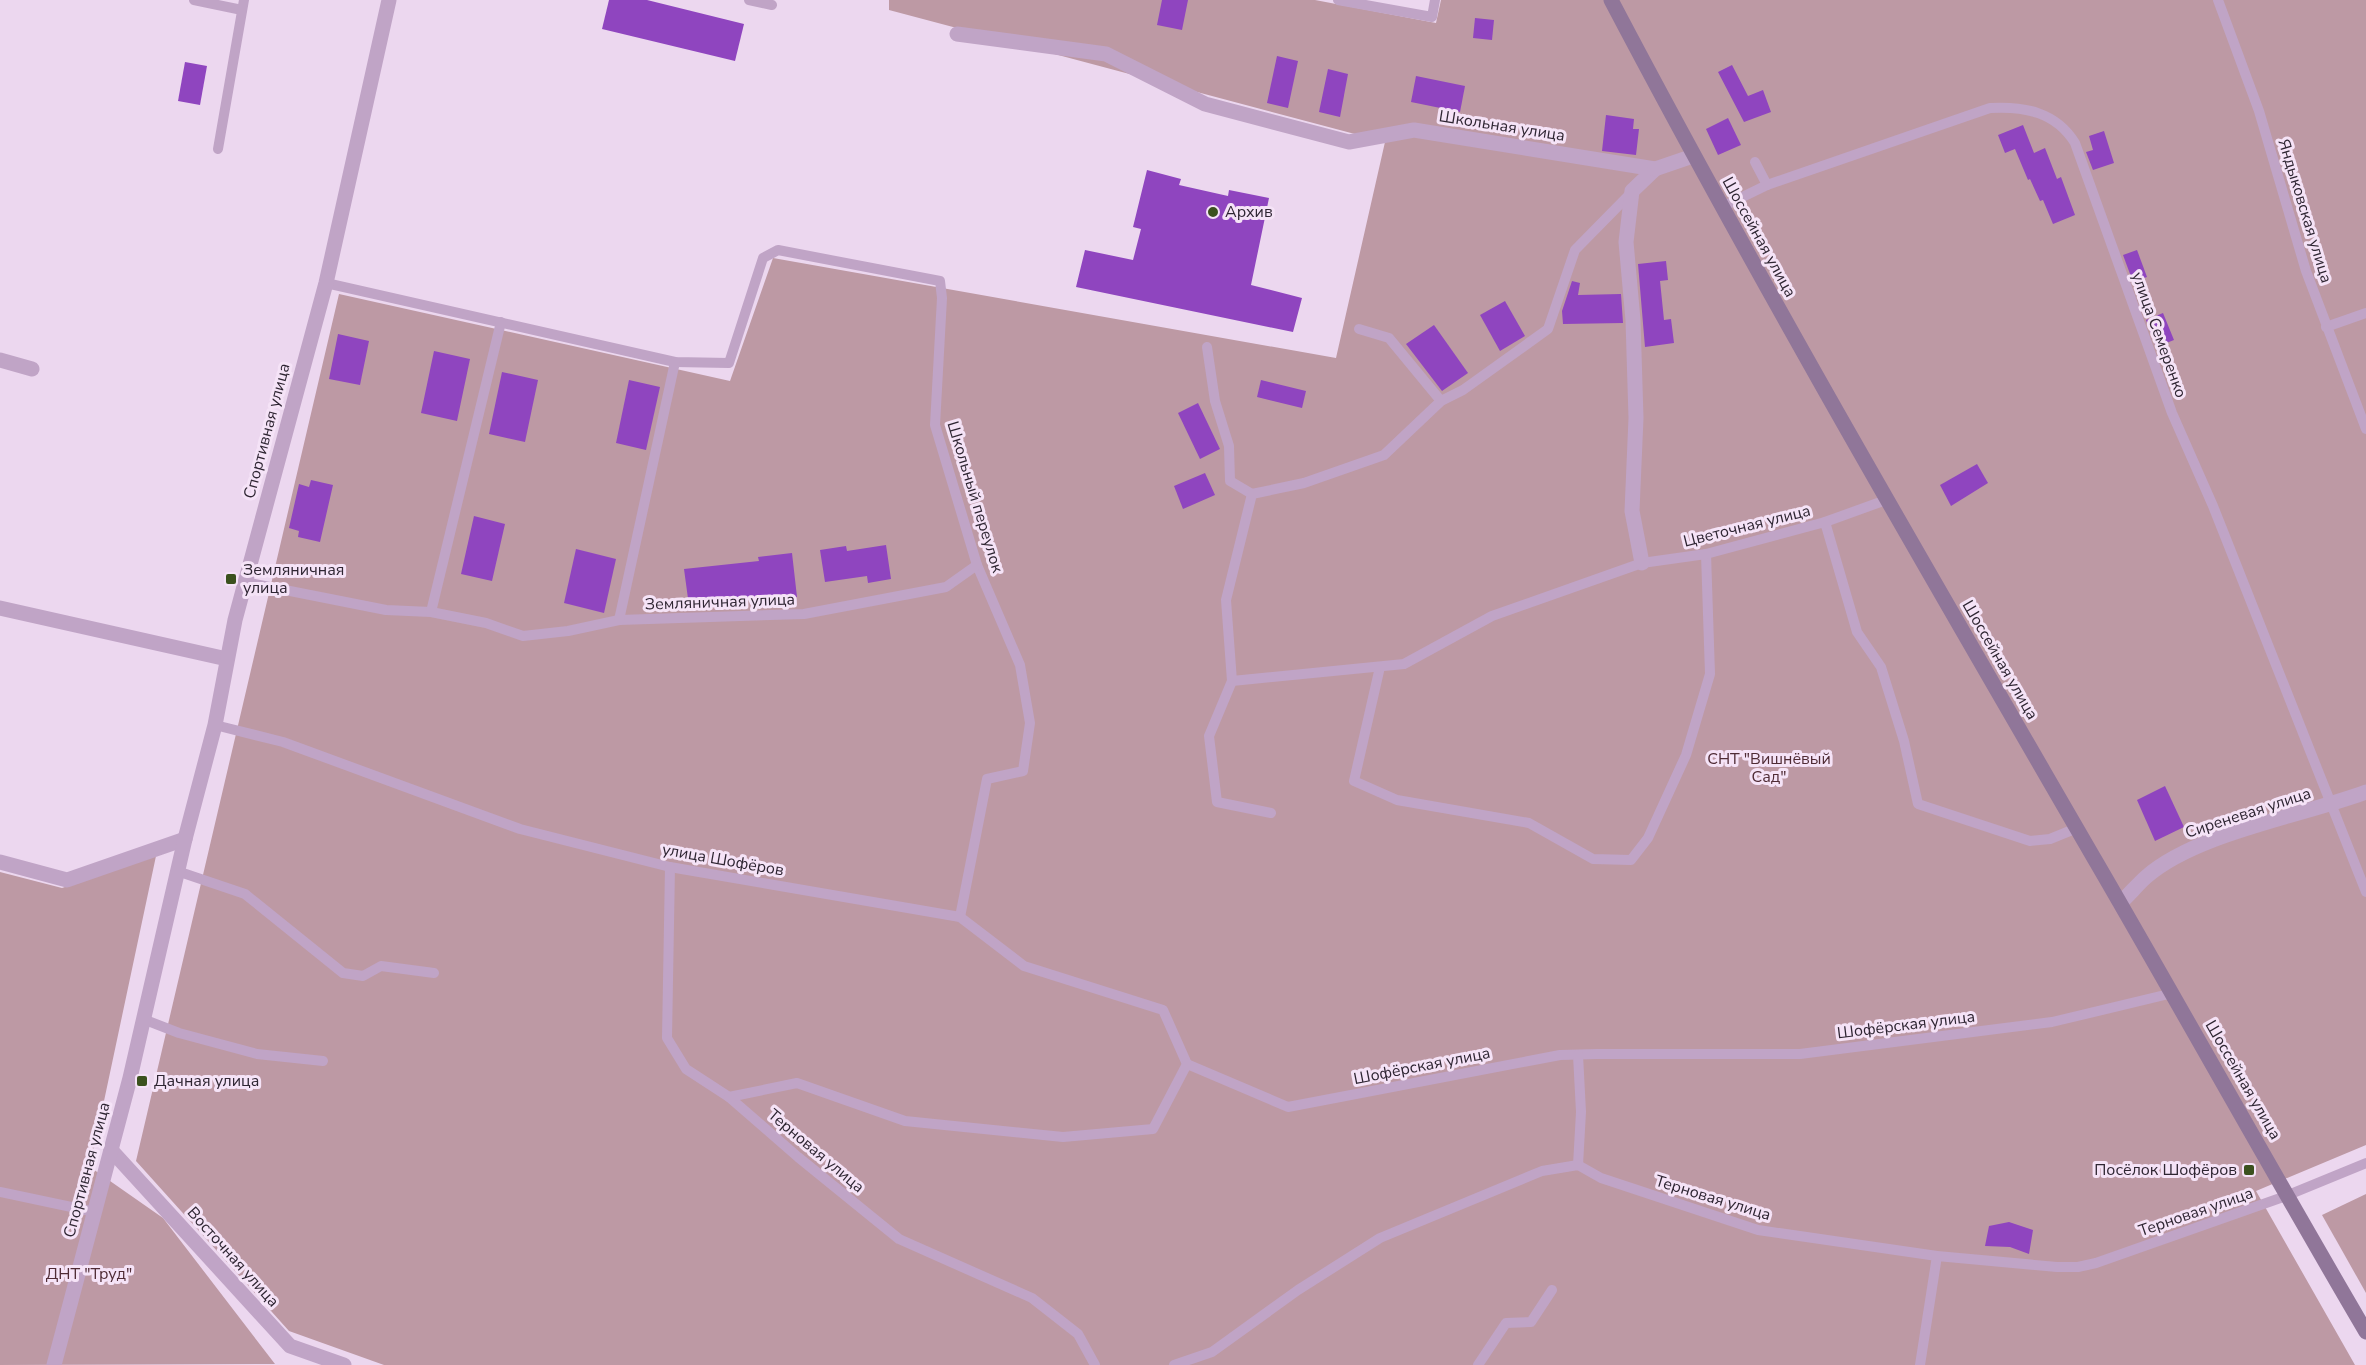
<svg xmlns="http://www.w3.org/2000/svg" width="2366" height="1365" font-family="'Nunito Sans',sans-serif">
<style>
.green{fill:#bd99a4}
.building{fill:#8f45bf}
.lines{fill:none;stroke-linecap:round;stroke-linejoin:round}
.lane{stroke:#c0a4c6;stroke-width:10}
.street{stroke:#c0a4c6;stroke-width:15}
.secondary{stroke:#907699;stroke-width:15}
.poi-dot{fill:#3b511e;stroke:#f5e3f7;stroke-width:2}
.labels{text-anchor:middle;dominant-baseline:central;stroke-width:6;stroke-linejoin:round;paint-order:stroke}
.street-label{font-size:16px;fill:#2e2532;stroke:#f5e3f7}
.poi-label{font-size:16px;fill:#2e2532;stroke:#f5e3f7;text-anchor:start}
.park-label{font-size:16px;fill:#4f2b35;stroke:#f5e3f7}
</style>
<rect width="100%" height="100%" fill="#ecd7ef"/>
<!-- green -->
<g class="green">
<polygon points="889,0 1315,0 1436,23 1441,0 2366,0 2366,1145 2256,1191 2355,1365 384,1365 289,1331 136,1161 339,294 730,381 773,258 1336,358 1385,142 889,10"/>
<polygon points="156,856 90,1167 163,1218 275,1364 0,1365 0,872 62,888"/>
<polygon points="2366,1194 2366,1293 2322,1215"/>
</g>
<!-- building -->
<g class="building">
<polygon points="609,0 647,0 744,24 735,61 602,29"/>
<polygon points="1162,0 1188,0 1182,30 1157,25"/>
<polygon points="1475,18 1494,20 1492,40 1473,38"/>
<polygon points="1277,56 1298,61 1288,108 1267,103"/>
<polygon points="185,62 207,66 200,105 178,101"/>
<polygon points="1732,65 1748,96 1763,90 1771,112 1744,122 1718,72"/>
<polygon points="1328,69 1348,74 1340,117 1319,112"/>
<polygon points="1416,76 1465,86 1460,112 1411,102"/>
<polygon points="1606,115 1634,119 1633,129 1639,129 1636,155 1602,151"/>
<polygon points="1728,118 1741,145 1718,155 1706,129"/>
<polygon points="2023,125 2034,153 2045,148 2057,179 2061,177 2075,215 2053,224 2043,200 2040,201 2030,179 2028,180 2015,149 2005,153 1998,135"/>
<polygon points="2104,131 2114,163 2093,170 2086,152 2093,150 2089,136"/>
<polygon points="1147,170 1181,179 1179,185 1228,196 1229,190 1269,198 1251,285 1302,298 1293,332 1076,287 1085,250 1133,260 1141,229 1133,227"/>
<polygon points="2137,250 2147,277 2133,282 2123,255"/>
<polygon points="1666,261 1668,280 1660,281 1664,320 1671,319 1674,343 1645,347 1638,264"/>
<polygon points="1572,281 1580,283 1578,295 1621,294 1623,323 1563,324 1562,311"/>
<polygon points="1505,301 1525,336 1500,351 1480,315"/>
<polygon points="2163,313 2174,340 2156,347 2146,320"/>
<polygon points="1434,325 1468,373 1442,391 1406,344"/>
<polygon points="338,334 369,341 360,385 329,379"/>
<polygon points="434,351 470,359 457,421 421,413"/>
<polygon points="502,372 538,380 525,442 489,434"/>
<polygon points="629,380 660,387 646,450 616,443"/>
<polygon points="1261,380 1306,391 1302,408 1257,397"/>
<polygon points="1198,403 1220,449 1200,459 1178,413"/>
<polygon points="1977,464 1988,483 1951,506 1940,485"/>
<polygon points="1205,473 1215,495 1183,509 1174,486"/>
<polygon points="311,480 333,485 320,542 298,537 299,531 289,528 299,484 309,487"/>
<polygon points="474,516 505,524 492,581 461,574"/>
<polygon points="886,545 891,579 868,583 867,576 825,582 820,550 846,546 847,551"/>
<polygon points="576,549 616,559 604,613 564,603"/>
<polygon points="792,553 797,597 763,601 762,597 689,606 684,569 759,561 758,557"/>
<polygon points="2165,786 2184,827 2155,841 2137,800"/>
<polygon points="2009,1222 2033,1230 2029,1254 2010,1247 1985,1246 1989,1226"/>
</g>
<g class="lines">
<!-- lane -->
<g class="lane">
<polyline points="194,0 242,10"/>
<polyline points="749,0 772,5"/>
<polyline points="1338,0 1432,17 1435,0"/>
<polyline points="2218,0 2259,111 2306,271 2366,429"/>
<polyline points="218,149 244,0"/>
<polyline points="1755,162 1767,185"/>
<path d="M1722,207L1767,185L1990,108C2024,106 2056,112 2075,143L2172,413L2213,506L2366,892"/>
<polyline points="326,283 675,362 729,363 763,258 778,250 940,281 942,298 935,425 977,565 1020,665 1030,723 1023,771 987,779 960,917"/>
<polyline points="2326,327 2366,313"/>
<polyline points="1359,329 1389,338 1441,401"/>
<polyline points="1207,347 1215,401 1229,446 1230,481 1252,494"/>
<polyline points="1825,522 1886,500"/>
<polyline points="245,582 386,610 431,612 486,623 523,636 568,631 619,620 804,614 946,587 977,565"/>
<polyline points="431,612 501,322"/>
<polyline points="619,620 675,362"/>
<polyline points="1380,667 1354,781 1397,800 1529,823 1593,859 1631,860 1648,838 1686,755 1710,674 1706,554"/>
<polyline points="1232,681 1404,664 1492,616 1642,563 1706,554 1825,522 1857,632 1881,667 1904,741 1918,804 2030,841 2050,839 2077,828"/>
<polyline points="215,725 283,742 520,829 670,867 960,917 1024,966 1163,1010 1187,1064"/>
<polyline points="1271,813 1217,802 1209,736 1232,681 1226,600 1252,494 1304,483 1384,455 1441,401 1463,390 1548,329 1575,250 1632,192"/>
<polyline points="670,867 667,1038 686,1069 729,1097 798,1157 899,1239 1032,1298 1078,1334 1095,1365"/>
<polyline points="177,871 245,894 343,973 363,976 381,966 434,973"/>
<polyline points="143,1019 179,1033 257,1054 323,1061"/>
<polyline points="729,1097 797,1083 905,1121 1063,1137 1153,1129 1187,1064 1288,1107 1560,1055 1597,1054 1800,1054 2052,1022 2173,993"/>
<polyline points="1578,1165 1581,1112 1578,1055"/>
<polyline points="0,1192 95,1212"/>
<polyline points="1174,1365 1212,1352 1298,1290 1380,1238 1542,1171 1578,1165 1601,1178 1758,1230 1937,1256 2057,1267 2078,1267 2096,1263 2286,1196 2366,1163"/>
<polyline points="1478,1365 1506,1323 1531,1322 1552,1290"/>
<polyline points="1920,1365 1937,1256"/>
</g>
<!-- street -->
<g class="street">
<polyline points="957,34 1106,54 1205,104 1349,142 1414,130 1655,169 1632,191 1626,242 1633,320 1636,418 1632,511 1642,563"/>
<polyline points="1655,169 1693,156"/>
<polyline points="0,360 32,369"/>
<polyline points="0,608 227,659"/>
<polyline points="0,862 67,880 185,839"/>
<path d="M2120,903C2129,895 2137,885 2146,877C2196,833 2302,816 2366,792"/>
<polyline points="111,1150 290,1346 344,1365"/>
<polyline points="54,1365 130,1078 185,839 215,725 235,620 326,283 389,0"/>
</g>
<!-- secondary -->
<path class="secondary" d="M1611,0C1765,293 1932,578 2098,865C2188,1020 2275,1177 2366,1332"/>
</g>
<!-- markers -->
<g class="poi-dot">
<circle cx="1213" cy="212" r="6"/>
<rect x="225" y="573" width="12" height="12" rx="3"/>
<rect x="136" y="1075" width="12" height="12" rx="3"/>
<rect x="2243" y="1164" width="12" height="12" rx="3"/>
</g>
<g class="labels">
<!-- street labels -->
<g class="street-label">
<text transform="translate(1502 126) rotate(9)">Школьная улица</text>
<text transform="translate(2305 211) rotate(73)">Яндыковская улица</text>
<text transform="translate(1759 237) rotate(61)">Шоссейная улица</text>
<text transform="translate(2159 335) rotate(70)">улица Семеренко</text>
<text transform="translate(267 431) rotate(-75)">Спортивная улица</text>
<text transform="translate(975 497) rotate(73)">Школьный переулок</text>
<text transform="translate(1747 526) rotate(-14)">Цветочная улица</text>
<text transform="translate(720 602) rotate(-2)">Земляничная улица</text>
<text transform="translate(2000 660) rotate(60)">Шоссейная улица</text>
<text transform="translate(2248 813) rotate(-18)">Сиреневая улица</text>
<text transform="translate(723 860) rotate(10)">улица Шофёров</text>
<text transform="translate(1906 1025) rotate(-7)">Шофёрская улица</text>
<text transform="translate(1422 1066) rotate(-11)">Шофёрская улица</text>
<text transform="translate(2243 1080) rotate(60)">Шоссейная улица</text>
<text transform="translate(816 1151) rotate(40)">Терновая улица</text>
<text transform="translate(87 1170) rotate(-75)">Спортивная улица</text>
<text transform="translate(1713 1198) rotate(17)">Терновая улица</text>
<text transform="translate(2196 1212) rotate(-19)">Терновая улица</text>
<text transform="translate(233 1257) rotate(48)">Восточная улица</text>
</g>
<!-- poi labels -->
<g class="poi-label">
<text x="1225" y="212">Архив</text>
<text x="243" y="570">Земляничная<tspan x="243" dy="18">улица</tspan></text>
<text x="154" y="1081">Дачная улица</text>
<text x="2237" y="1170" text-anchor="end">Посёлок Шофёров</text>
</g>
<!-- park labels -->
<g class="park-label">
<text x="1769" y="759">СНТ "Вишнёвый<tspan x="1769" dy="18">Сад"</tspan></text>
<text x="89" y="1274">ДНТ "Труд"</text>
</g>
</g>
</svg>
